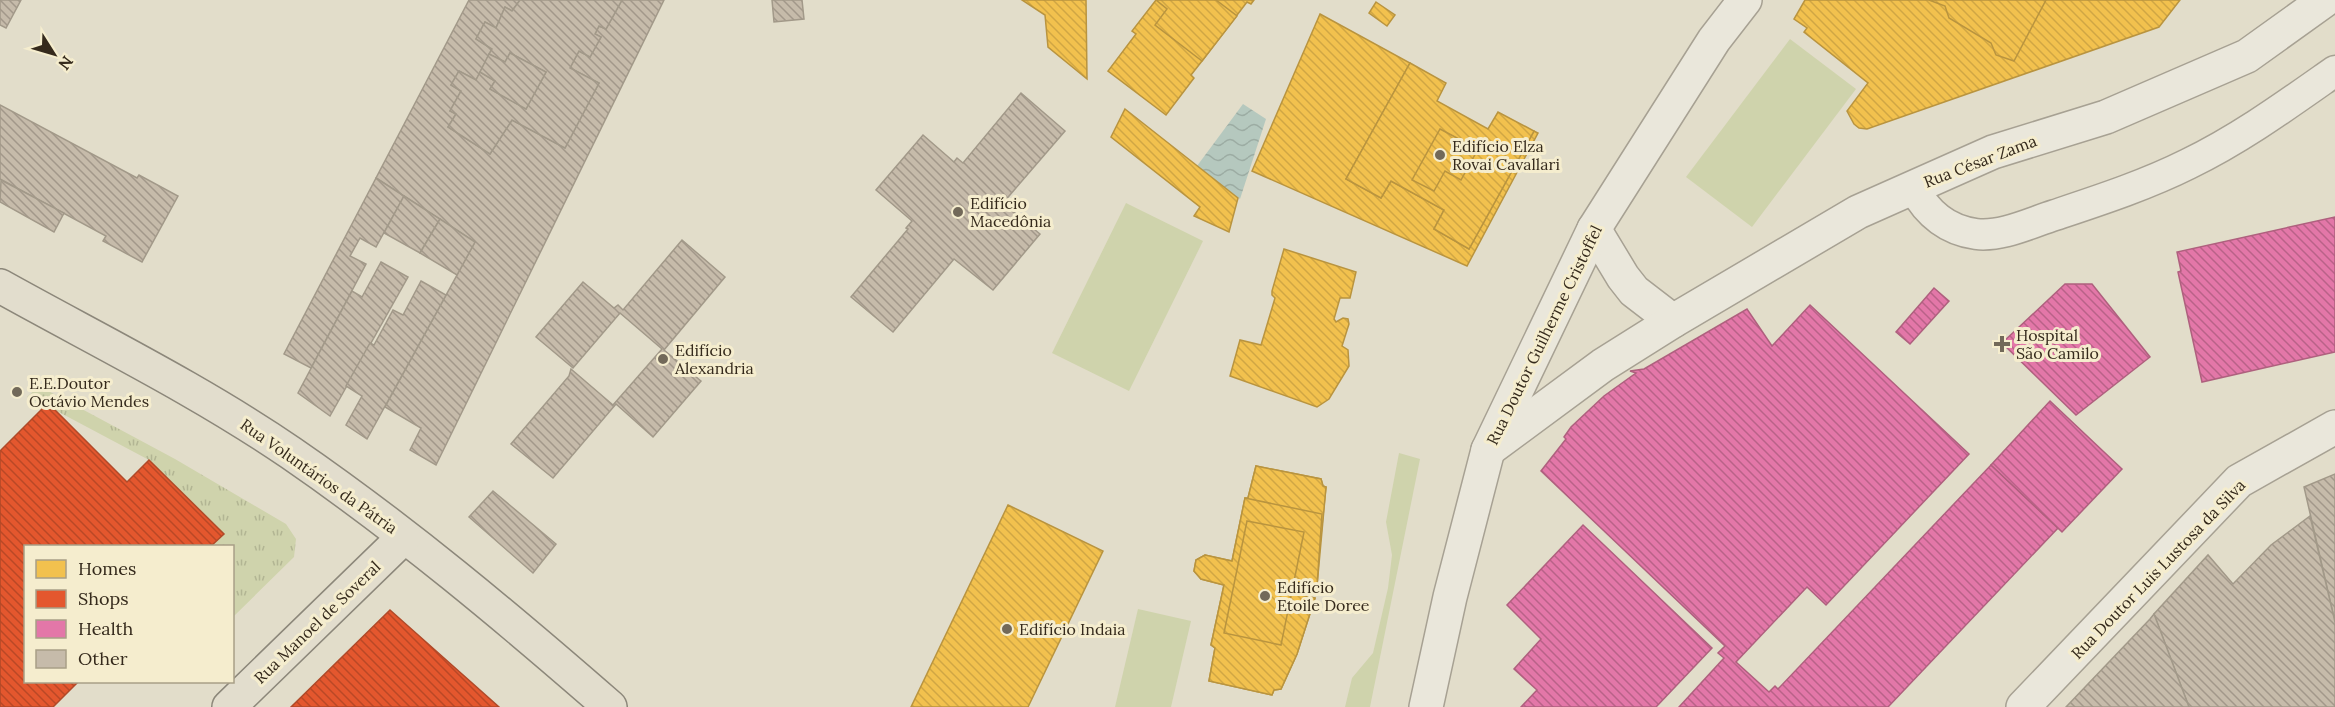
<svg xmlns="http://www.w3.org/2000/svg" width="2335" height="707" font-family="Lora,serif">
<style>
.grass{fill:url(#grass-tufts)}
.garden{fill:#cfd3ac}
.water{fill:url(#water-waves)}
.homes{fill:url(#homes-back-hatch);stroke:#b9943f;stroke-width:1.5}
.shops{fill:url(#shops-back-hatch);stroke:#b04a29;stroke-width:1.5}
.health{fill:url(#health-back-hatch);stroke:#af607e;stroke-width:1.5}
.building{fill:url(#building-back-hatch);stroke:#a29989;stroke-width:1.5}
.lines{fill:none;stroke-linecap:round;stroke-linejoin:round}
.lane-casing{stroke:#a7a193;stroke-width:33}
.street-casing{stroke:#a7a193;stroke-width:36}
.primary-casing{stroke:#8c877a;stroke-width:36}
.lane{stroke:#eae7db;stroke-width:30}
.street{stroke:#eae7db;stroke-width:33}
.primary{stroke:#e2ddcd;stroke-width:33}
.poi-dot{fill:#726959;stroke:#f5edce;stroke-width:2}
.labels{text-anchor:middle;dominant-baseline:central;stroke-width:6;stroke-linejoin:round;paint-order:stroke}
.poi-label{font-size:16px;fill:#352a1c;stroke:#f5edce;text-anchor:start}
.street-label{font-size:16px;fill:#352a1c;stroke:#f5edce}
</style>
<defs>
<pattern id="grass-tufts" width="24" height="20" patternUnits="userSpaceOnUse" patternTransform="scale(1.5)"><rect width="24" height="20" fill="#cfd3ac"/><path d="M3 7l-1-3M5 7V3M7 7l1-3M15 17l-1-3M17 17v-4M19 17l1-3" fill="none" stroke="#b2b593"/></pattern>
<pattern id="water-waves" width="16" height="10" patternUnits="userSpaceOnUse" patternTransform="scale(1.5)"><rect width="16" height="10" fill="#b5c8be"/><path d="M0 5q4-4 8 0t8 0" fill="none" stroke="#9caca3"/></pattern>
<pattern id="homes-back-hatch" width="6" height="6" patternUnits="userSpaceOnUse" patternTransform="scale(1.5)"><rect width="6" height="6" fill="#f2c14e"/><path d="M-1 5l2 2M0 0l6 6M5-1l2 2" fill="none" stroke="#d0a644"/></pattern>
<pattern id="shops-back-hatch" width="6" height="6" patternUnits="userSpaceOnUse" patternTransform="scale(1.5)"><rect width="6" height="6" fill="#e4572e"/><path d="M-1 5l2 2M0 0l6 6M5-1l2 2" fill="none" stroke="#ba4826"/></pattern>
<pattern id="health-back-hatch" width="6" height="6" patternUnits="userSpaceOnUse" patternTransform="scale(1.5)"><rect width="6" height="6" fill="#e377a8"/><path d="M-1 5l2 2M0 0l6 6M5-1l2 2" fill="none" stroke="#b96288"/></pattern>
<pattern id="building-back-hatch" width="6" height="6" patternUnits="userSpaceOnUse" patternTransform="scale(1.5)"><rect width="6" height="6" fill="#c6bbaa"/><path d="M-1 5l2 2M0 0l6 6M5-1l2 2" fill="none" stroke="#a2988a"/></pattern>
</defs>
<rect width="100%" height="100%" fill="#e2ddca"/>
<!-- grass -->
<polygon class="grass" points="39,386 175,459 286,524 296,539 294,557 233,617 232,546 211,546 223,534 149,460 55,410 27,397"/>
<!-- garden -->
<g class="garden">
<polygon points="1790,39 1856,89 1752,227 1686,177"/>
<polygon points="1126,203 1203,241 1129,391 1052,353"/>
<polygon points="1399,453 1420,459 1370,707 1345,707 1352,678 1373,653 1388,588 1392,555 1386,522"/>
<polygon points="1138,609 1191,621 1171,707 1115,707"/>
</g>
<!-- water -->
<polygon class="water" points="1243,104 1266,119 1240,199 1197,166"/>
<!-- homes -->
<g class="homes">
<polygon points="1022,0 1086,0 1087,79 1048,47 1045,15"/>
<polygon points="1156,0 1254,0 1251,4 1247,2 1202,61 1191,75 1194,78 1166,115 1108,71 1136,34 1132,31"/>
<polygon points="1156,0 1216,0 1237,16 1202,61 1155,25 1167,9"/>
<polygon points="1805,0 2180,0 2159,27 1867,129 1859,128 1854,124 1847,111 1868,83 1804,32 1807,28 1794,19"/>
<polygon points="1929,0 2046,0 2014,61 1996,55 1991,43 1949,18 1945,6"/>
<polygon points="1376,2 1395,15 1387,26 1369,13"/>
<polygon points="1320,14 1410,63 1346,179 1381,198 1391,181 1444,210 1434,229 1469,249 1534,131 1538,133 1467,266 1252,171"/>
<polygon points="1410,63 1446,83 1437,101 1488,129 1498,112 1534,131 1469,249 1434,229 1444,210 1391,181 1381,198 1346,179"/>
<polygon points="1125,109 1238,198 1229,232 1194,216 1200,207 1111,137"/>
<polygon points="1440,129 1478,149 1461,180 1445,171 1434,191 1412,180"/>
<polygon points="1284,249 1356,272 1350,298 1340,298 1334,319 1336,322 1343,318 1348,319 1349,324 1342,346 1348,350 1349,366 1329,399 1317,407 1230,376 1240,340 1261,345 1275,298 1272,295 1272,291"/>
<polygon points="1256,466 1321,479 1323,486 1326,487 1320,545 1322,514 1248,498"/>
<polygon points="1256,466 1321,479 1323,486 1326,487 1317,586 1302,584 1300,595 1315,598 1297,654 1281,689 1274,690 1272,695 1209,681 1215,648 1211,645 1224,585 1201,579 1194,571 1196,560 1205,555 1232,561 1245,498 1248,498"/>
<polygon points="1245,498 1322,514 1317,586 1302,584 1300,595 1315,598 1297,654 1281,689 1274,690 1272,695 1209,681 1215,648 1211,645 1224,585 1201,579 1194,571 1196,560 1205,555 1232,561"/>
<polygon points="1008,505 1103,551 1028,707 911,707"/>
<polygon points="1247,521 1304,532 1281,645 1224,633"/>
</g>
<!-- shops -->
<g class="shops">
<polygon points="43,408 55,410 127,482 149,460 224,534 211,546 26,546 26,682 78,682 53,707 0,707 0,451"/>
<polygon points="390,610 462,674 499,707 291,707"/>
</g>
<!-- health -->
<g class="health">
<polygon points="2335,217 2335,352 2202,382 2178,272 2181,271 2177,252"/>
<polygon points="2065,284 2092,284 2150,357 2076,415 2002,343"/>
<polygon points="1934,288 1949,301 1910,344 1896,332"/>
<polygon points="1810,305 1969,454 1826,605 1807,587 1736,662 1769,692 1775,686 1778,689 1991,465 2058,528 1888,707 1679,707 1724,658 1718,653 1725,646 1541,471 1566,439 1564,437 1571,427 1604,396 1636,373 1630,371 1644,369 1747,309 1772,346"/>
<polygon points="2050,401 2122,469 2062,532 1991,465"/>
<polygon points="1583,525 1712,648 1656,707 1521,707 1537,690 1514,669 1541,639 1507,605"/>
</g>
<!-- building -->
<g class="building">
<polygon points="0,0 21,0 6,28 0,25"/>
<polygon points="469,0 520,0 512,11 505,7 496,28 485,22 476,39 492,49 476,80 459,71 451,85 461,91 450,111 456,114 448,127 490,154 512,120 565,148 599,83 570,68 579,51 590,57 601,37 595,34 599,26 606,29 622,0 664,0 436,465 410,450 421,428 385,407 475,242 376,178"/>
<polygon points="520,0 622,0 606,29 599,26 595,34 601,37 590,57 579,51 570,68 599,83 565,148 512,120 490,154 448,127 456,114 450,111 461,91 451,85 459,71 476,80 480,72 495,81 490,89 526,109 546,72 510,53 505,62 489,54 492,49 476,39 485,22 496,28 505,7 512,11"/>
<polygon points="772,0 802,0 804,19 774,22"/>
<polygon points="510,53 546,72 526,109 490,89 495,81 480,72 489,54 505,62"/>
<polygon points="1021,93 1065,131 1003,203 1040,234 993,290 954,259 893,332 851,297 908,229 906,228 912,221 876,190 923,135 954,162 957,158 963,163"/>
<polygon points="0,105 137,178 139,175 178,196 142,262 103,241 106,236 0,179"/>
<polygon points="376,178 404,196 376,247 360,238 350,256 366,264 311,368 284,354"/>
<polygon points="1,180 64,213 54,232 0,202"/>
<polygon points="404,196 440,219 420,253 384,233"/>
<polygon points="440,219 475,242 457,275 420,253"/>
<polygon points="682,240 725,277 664,350 701,381 653,437 616,404 553,478 511,444 569,376 571,369 613,405 662,349 620,313 573,368 536,337 583,282 614,308 618,305 623,310"/>
<polygon points="381,262 408,277 330,416 298,393 352,291 362,297"/>
<polygon points="421,281 446,295 367,439 346,425 362,396 346,386 370,343 374,345 393,310 403,315"/>
<polygon points="2335,474 2335,622 2304,487"/>
<polygon points="493,491 556,544 533,573 469,517"/>
<polygon points="2310,516 2335,622 2335,707 2189,707 2154,614 2208,555 2233,584 2271,545"/>
<polygon points="2154,614 2189,707 2066,707 2150,619"/>
</g>
<g class="lines">
<defs>
<path id="lane" d="M1913,187C1927,213 1946,230 1976,234C2002,237 2030,223 2055,215C2100,200 2146,185 2188,164C2240,139 2288,104 2335,71"/>
<g id="street">
<polyline points="1594,229 1623,277 1634,291 1673,321"/>
<polyline points="1488,450 1603,365 1673,321 1858,212 1993,152 2106,117 2247,56 2325,0"/>
<polyline points="1426,707 1450,597 1488,450 1594,229 1714,40 1745,0"/>
<polyline points="2023,707 2239,481 2335,427"/>
</g>
<g id="primary">
<path d="M0,286C97,340 199,390 291,453C403,530 508,618 610,707"/>
<polyline points="229,707 404,537"/>
</g>
</defs>
<!-- lane casing -->
<use href="#lane" class="lane-casing"/>
<!-- street casing -->
<use href="#street" class="street-casing"/>
<!-- primary casing -->
<use href="#primary" class="primary-casing"/>
<!-- lane -->
<use href="#lane" class="lane"/>
<!-- street -->
<use href="#street" class="street"/>
<!-- primary -->
<use href="#primary" class="primary"/>
</g>
<!-- markers -->
<g class="poi-dot">
<circle cx="1440" cy="155" r="6"/>
<circle cx="958" cy="212" r="6"/>
<path d="M1999 335h6v6h6v6h-6v6h-6v-6h-6v-6h6z"/>
<circle cx="663" cy="359" r="6"/>
<circle cx="17" cy="392" r="6"/>
<circle cx="1265" cy="596" r="6"/>
<circle cx="1007" cy="629" r="6"/>
</g>
<g class="labels">
<!-- poi labels -->
<g class="poi-label">
<text x="1452" y="146">Edifício Elza<tspan x="1452" dy="18">Rovai Cavallari</tspan></text>
<text x="970" y="203">Edifício<tspan x="970" dy="18">Macedônia</tspan></text>
<text x="2016" y="335">Hospital<tspan x="2016" dy="18">São Camilo</tspan></text>
<text x="675" y="350">Edifício<tspan x="675" dy="18">Alexandria</tspan></text>
<text x="29" y="383">E.E.Doutor<tspan x="29" dy="18">Octávio Mendes</tspan></text>
<text x="1277" y="587">Edifício<tspan x="1277" dy="18">Etoile Doree</tspan></text>
<text x="1019" y="629">Edifício Indaia</text>
</g>
<!-- street labels -->
<g class="street-label">
<text transform="translate(1980 161) rotate(-21)">Rua César Zama</text>
<text transform="translate(1544 335) rotate(-64)">Rua Doutor Guilherme Cristoffel</text>
<text transform="translate(319 476) rotate(35)">Rua Voluntários da Pátria</text>
<text transform="translate(2158 569) rotate(-46)">Rua Doutor Luis Lustosa da Silva</text>
<text transform="translate(317 622) rotate(-44)">Rua Manoel de Soveral</text>
</g>
</g>
<!-- legend -->
<rect x="24" y="545" width="210" height="138" fill="#f5edce" stroke="#a89f87" stroke-width="1.5"/>
<rect x="36" y="560" width="30" height="18" fill="#f2c14e" stroke="#a89f87" stroke-width="1.5"/>
<text x="78" y="575" font-size="18" fill="#352a1c">Homes</text>
<rect x="36" y="590" width="30" height="18" fill="#e4572e" stroke="#a89f87" stroke-width="1.5"/>
<text x="78" y="605" font-size="18" fill="#352a1c">Shops</text>
<rect x="36" y="620" width="30" height="18" fill="#e377a8" stroke="#a89f87" stroke-width="1.5"/>
<text x="78" y="635" font-size="18" fill="#352a1c">Health</text>
<rect x="36" y="650" width="30" height="18" fill="#c6bbaa" stroke="#a89f87" stroke-width="1.5"/>
<text x="78" y="665" font-size="18" fill="#352a1c">Other</text>
<!-- north arrow -->
<g transform="translate(54 54) rotate(127)" stroke="#f5edce" stroke-width="4.5" paint-order="stroke">
<path d="M0-4.5L10 22L0 15L-10 22Z" fill="#352a1c"/>
<text y="-9" font-size="16" font-weight="bold" text-anchor="middle" fill="#352a1c">N</text>
</g>
</svg>
